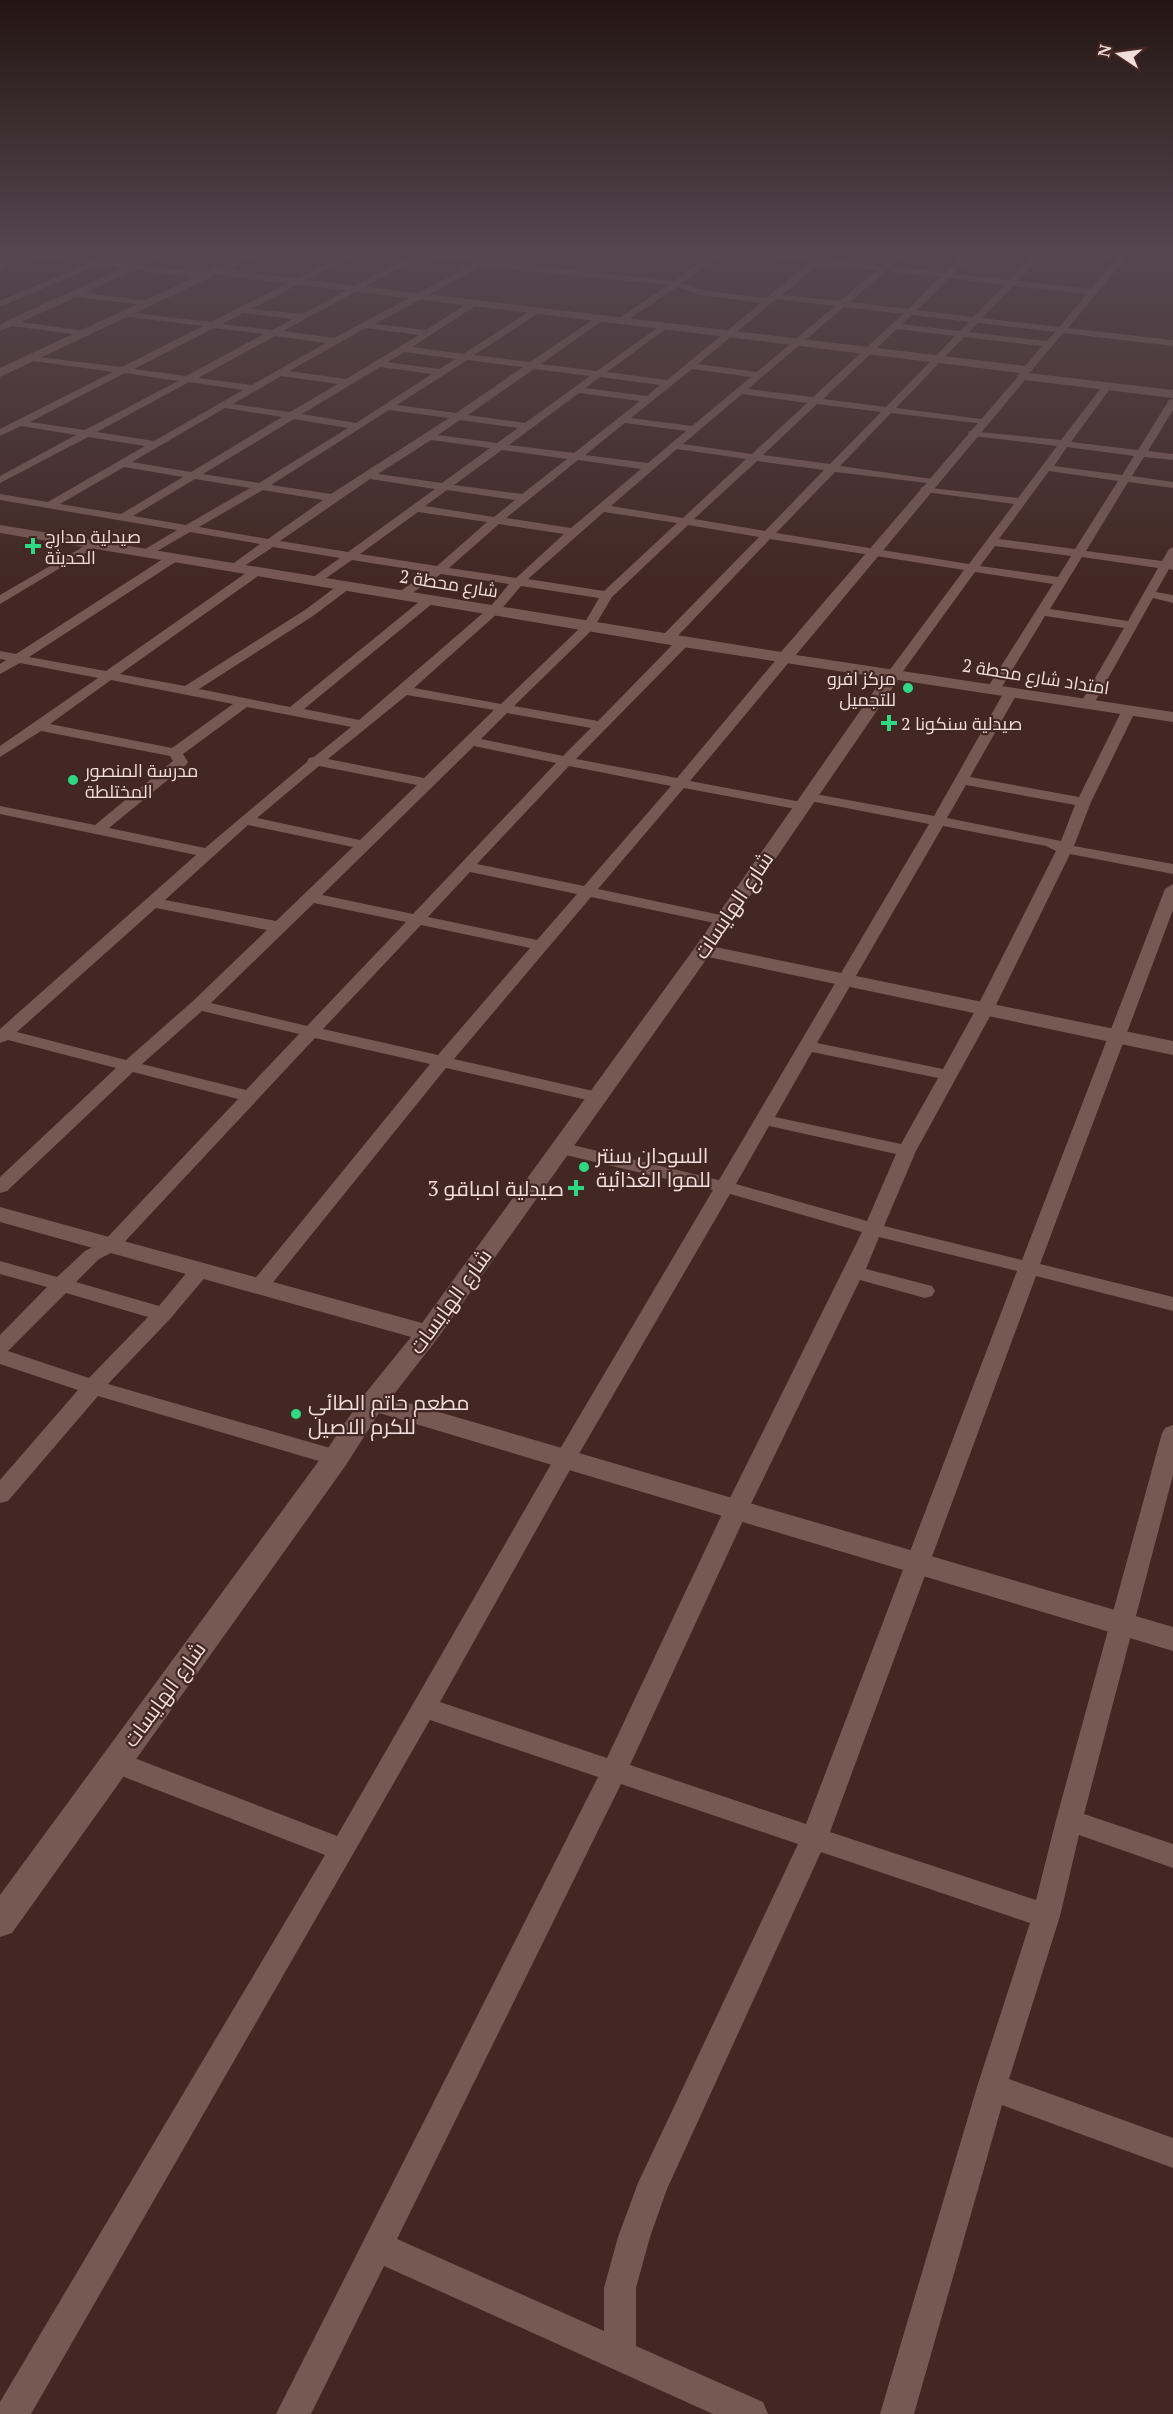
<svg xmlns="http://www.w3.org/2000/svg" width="1173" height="2414" font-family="'PT Serif',Cairo,serif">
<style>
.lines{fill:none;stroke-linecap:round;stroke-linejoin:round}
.minor{fill:#775953;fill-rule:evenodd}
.tertiary{fill:#775953;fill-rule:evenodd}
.secondary{fill:#775953;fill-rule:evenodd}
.poi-dot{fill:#2fd883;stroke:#422722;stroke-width:2}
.labels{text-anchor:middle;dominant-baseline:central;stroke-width:4.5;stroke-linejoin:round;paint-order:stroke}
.far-poi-label{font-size:18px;fill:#f1dedb;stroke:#422722;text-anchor:start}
.far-street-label{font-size:18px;fill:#f1dedb;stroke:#422722}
.street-label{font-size:21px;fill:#f1dedb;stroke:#422722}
.poi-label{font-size:21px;fill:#f1dedb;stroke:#422722;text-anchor:start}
</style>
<rect width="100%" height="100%" fill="#422722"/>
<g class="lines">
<!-- minor -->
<g class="minor">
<polygon points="0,251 23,251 95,260 115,251 126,251 106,261 133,265 163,251 174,251 144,266 206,273 210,276 206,279 135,270 85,293 149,301 152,302 152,306 76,297 21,322 85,331 90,334 88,336 12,326 0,331 0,325 6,321 124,268 97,265 0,307 0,301 86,264 3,253"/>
<path d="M352,251H362L251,309L302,314L412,255L410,253L412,251L485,258L499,251H509L491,262L674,281L717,251H727L682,283L701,290L766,298L811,261L741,253L737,251H765L817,256L824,251H833L824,259L882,266L900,251H909L891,267L945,273L967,251H976L954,274L1009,280L1037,251H1046L1018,281L1091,289L1117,259L1063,251L1121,254L1124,251H1132L1068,328L1173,340V346L1063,333L1025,378L1022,379L1017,376L1042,346L964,337L896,408L981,419L985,420V424L891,413L840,466L932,479L937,482L936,484L835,472L776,533L969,564L1014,504L926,492L920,489L922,487L1018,498L1057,446L973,436L968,433L969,431L1061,440L1104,384L1107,383L1112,386L1071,442L1138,450L1169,400L1173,399V410L1148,451L1173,454V460L1144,457L1132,476L1173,482V488L1128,482L1086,551L1162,561L1169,549L1173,547V570L1169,569L1156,592L1173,595V603L1153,598L1092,707L1087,708L1080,704L1124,628L1045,616L1000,690L993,694L986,690L1053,584L975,572L898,678L893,679L886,675L964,570L770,539L672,642H662L661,639L662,636L759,537L688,525L612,597L593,629L514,706L598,721L678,639H688L689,642L688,645L576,759L677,778L780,655H790L792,658L790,661L690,781L801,802L806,803L808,806L806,809L801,810L684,788L598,889L730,917L732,920L730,923L724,925L591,897L454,1059L602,1093L605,1097L602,1101L596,1102L446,1068L266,1291L259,1293L252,1291L249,1286L430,1064L315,1038L117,1250L99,1259L76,1282L159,1306L193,1265L200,1264L207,1265L210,1270L207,1275L170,1319L108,1384L344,1452L347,1458L344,1464L336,1466L98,1396L8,1501L0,1503V1480L78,1390L0,1364V1335L47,1287L0,1274V1261L57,1277L85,1251L103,1242L238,1099L133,1072L7,1191L0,1193V1177L116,1068L8,1040L0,1043V1029L196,855L0,814V806L95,825L173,761L170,756L41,731L0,757V746L98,678L20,663L0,674V664L6,660L0,659V651L16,654L169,555H177V561L29,657L106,671L253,568H261V574L120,674L185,686L305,610L341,583H349V589L313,616L199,689L290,707L425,597H433L435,600L433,603L304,709L359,720L490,607L509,584L441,574L403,599L397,595L399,592L428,572L352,560L316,585L310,581L312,578L340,558L273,547L235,572L229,568L231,565L260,544L190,532L150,555H142V551L177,530L0,500V494L48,502L145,446L88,437L0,483V476L76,435L21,426L0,436V429L113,372L33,361L28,358L30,356L122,367L203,326L128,317L124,314L125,312L211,322ZM422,256L477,262L334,338L283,331ZM819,264L877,270L840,301L782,295ZM482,266L668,285L618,319V323L621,324L677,287L700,295L761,303L667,380L607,372L667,328L669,326L664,323L597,371L541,364L603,320L604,318L600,315L530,362L474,355L539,313V309H533L463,354L412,347L477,305V301H471L426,330L375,324ZM886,271L940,277L908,309L850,302ZM949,278L1005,285L973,317L917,310ZM1013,286L1087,294L1059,327L982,318ZM776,299L835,306L757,372L698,364ZM844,307L903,314L813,397L748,389ZM243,313L293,319L272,330L222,324ZM912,315L969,322L960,331L902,324ZM978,323L1055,332L1047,341L969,332ZM214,328L264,334L186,376L134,369ZM366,328L419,335L346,379L289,371ZM897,329L955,336L886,407L823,399ZM275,336L326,343L252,385L198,378ZM405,352L456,359L439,369L387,362ZM467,360L523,367L456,413L397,405ZM380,367L432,374L356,423L302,414ZM534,369L590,376L525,423L468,415ZM692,369L751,377L692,426L631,418ZM125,373L178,381L85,430L30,422ZM281,376L338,384L290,412L233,404ZM600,377L660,385L647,396L585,388ZM189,382L243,390L154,441L97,432ZM579,393L640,401L574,453L509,445ZM742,394L807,403L752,454L683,444ZM817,404L881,412L830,464L763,455ZM225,408L282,417L191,472L132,462ZM389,410L449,418L331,494L271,485ZM294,419L348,428L259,483L203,474ZM460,420L518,428L497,443L438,435ZM625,423L686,431L648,463L585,455ZM431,440L490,448L442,483L378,474ZM1067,447L1134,456L1122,475L1054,466ZM677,449L746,459L683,518L611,506ZM502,450L567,459L522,494L454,485ZM578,460L641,469L571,528L506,518ZM757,461L824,470L765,531L694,519ZM124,467L183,477L121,514L60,504ZM1049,471L1118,481L1075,549L999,539ZM195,479L250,488L186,525L133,516ZM370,479L435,489L348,552L280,541ZM263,490L323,500L268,539L199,527ZM447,490L515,500L494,517L425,506ZM418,512L487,522L437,566L360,554ZM604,512L677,523L604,591L528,579ZM499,524L564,534L516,578L449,568ZM995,546L1071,556L1058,577L980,566ZM1082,557L1158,568L1128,621L1050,609ZM521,586L599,598L584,624L501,704L414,688L498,613ZM111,680L233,704L172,748L50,724ZM407,695L494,710L424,778L328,759ZM247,707L351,727L314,757L309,758L307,762L205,848L109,828L186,765L188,762L183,754ZM507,713L591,728L563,756L481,739ZM474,746L556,763L413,914L322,895ZM319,766L417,785L360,840L257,818ZM569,766L671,786L584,886L477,864ZM248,825L353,847L276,921L165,900ZM470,872L577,894L537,940L428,917ZM314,903L406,922L307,1026L211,1003ZM156,908L267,930L193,1001L126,1060L17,1032ZM421,925L530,948L438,1055L323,1029ZM202,1011L299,1034L246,1090L142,1064ZM66,1293L148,1317L89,1378L8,1351Z"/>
<polygon points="0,263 5,264 6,266 0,269"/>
<polygon points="93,541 99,544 97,546 0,604 0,595"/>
<path d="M1011,688L1018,692L970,777L1079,797L1122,710L1129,706L1134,707L1136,710L1091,802L1074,846L1173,864V874L1070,854L994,1009L916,1151L884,1226L1022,1260L1165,889L1173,884V910L1040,1264L1173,1297V1311L1036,1276L830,1832L1036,1900L1056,1820L1162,1433L1165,1428L1173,1425V1475L1084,1814L1173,1844V1868L1079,1835L1060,1916L1009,2079L1173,2138V2168L1002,2105L914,2414H880L977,2087L1030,1923L821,1852L667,2189L650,2237L636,2288V2346L763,2402L768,2414H713L384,2266L311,2414H276L598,1777L430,1720L31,2414H0V2402L325,1855L106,1770L102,1762L106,1754L115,1751L124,1754L337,1836L554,1459L713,1190L553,1152L551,1148L553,1144L560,1142L719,1180L929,824L810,801L803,797L810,793L934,816L1004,692ZM966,785L1075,805L1061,841L947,818ZM943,826L1046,846L1056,851L976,1009L943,1069L817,1043ZM812,1052L938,1078L901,1144L775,1117ZM769,1126L896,1154L867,1221L736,1184ZM730,1194L862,1232L724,1510L607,1758L440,1702L576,1459ZM879,1237L1017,1271L806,1824L630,1765L748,1510L860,1280L925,1298L932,1296L935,1291L932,1286L866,1269ZM621,1784L798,1844L638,2183L618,2237L604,2288V2331L397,2239Z"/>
</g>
<!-- tertiary -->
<polygon class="tertiary" points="216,269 1027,366 1033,370 1028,373 1173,390 1173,398 1025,380 796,655 1173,712 1173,722 898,680 715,947 1173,1041 1173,1055 708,957 437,1339 391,1398 1173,1627 1173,1651 379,1413 346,1465 12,1933 0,1937 0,1895 326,1451 364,1395 411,1337 0,1222 0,1207 422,1323 696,946 883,678 683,647 0,533 0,525 781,652 1021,373 212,274 212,270"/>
<!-- secondary -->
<polygon class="secondary" points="251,251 266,251 0,377 0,368"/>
</g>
<!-- sky -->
<linearGradient id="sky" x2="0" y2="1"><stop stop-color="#241513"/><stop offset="0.43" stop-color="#54474f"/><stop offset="1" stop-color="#54474f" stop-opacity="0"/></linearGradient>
<rect width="1173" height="589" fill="url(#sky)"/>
<!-- markers -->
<g class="poi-dot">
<path d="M30 537h6v6h6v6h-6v6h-6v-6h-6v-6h6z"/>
<circle cx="908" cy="688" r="6"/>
<path d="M886 714h6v6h6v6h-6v6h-6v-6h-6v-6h6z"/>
<circle cx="73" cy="780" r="6"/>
<circle cx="584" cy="1167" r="6"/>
<path d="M573 1179h6v6h6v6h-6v6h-6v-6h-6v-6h6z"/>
<circle cx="296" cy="1414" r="6"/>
</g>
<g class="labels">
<!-- far-poi labels -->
<g class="far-poi-label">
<text x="45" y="536">صيدلية مدارج<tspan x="45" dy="21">الحديثة</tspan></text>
<text x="896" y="678" text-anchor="end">مركز افرو<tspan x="896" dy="21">للتجميل</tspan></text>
<text x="901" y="723">صيدلية سنكونا 2</text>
<text x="85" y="770">مدرسة المنصور<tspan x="85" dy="21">المختلطة</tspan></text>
</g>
<!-- far-street labels -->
<g class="far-street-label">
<text transform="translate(449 583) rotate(9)">شارع محطة 2</text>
<text transform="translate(1036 676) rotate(9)">امتداد شارع محطة 2</text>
</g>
<!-- street labels -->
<g class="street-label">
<text transform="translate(733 905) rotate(-56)">شارع الهايسات</text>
<text transform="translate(450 1301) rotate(-54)">شارع الهايسات</text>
<text transform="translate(164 1694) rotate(-54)">شارع الهايسات</text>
</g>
<!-- poi labels -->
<g class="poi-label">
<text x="596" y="1155">السودان سنتر<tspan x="596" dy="24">للموا الغذائية</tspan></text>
<text x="564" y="1188" text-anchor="end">صيدلية امباقو 3</text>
<text x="308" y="1402">مطعم حاتم الطائي<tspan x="308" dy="24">للكرم الاصيل</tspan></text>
</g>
</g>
<!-- north arrow -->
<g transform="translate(1119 54) rotate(283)" stroke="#422722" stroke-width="4.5" paint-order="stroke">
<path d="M0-4.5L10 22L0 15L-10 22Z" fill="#f1dedb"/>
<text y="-9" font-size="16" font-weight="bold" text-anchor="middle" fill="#f1dedb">N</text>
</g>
</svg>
